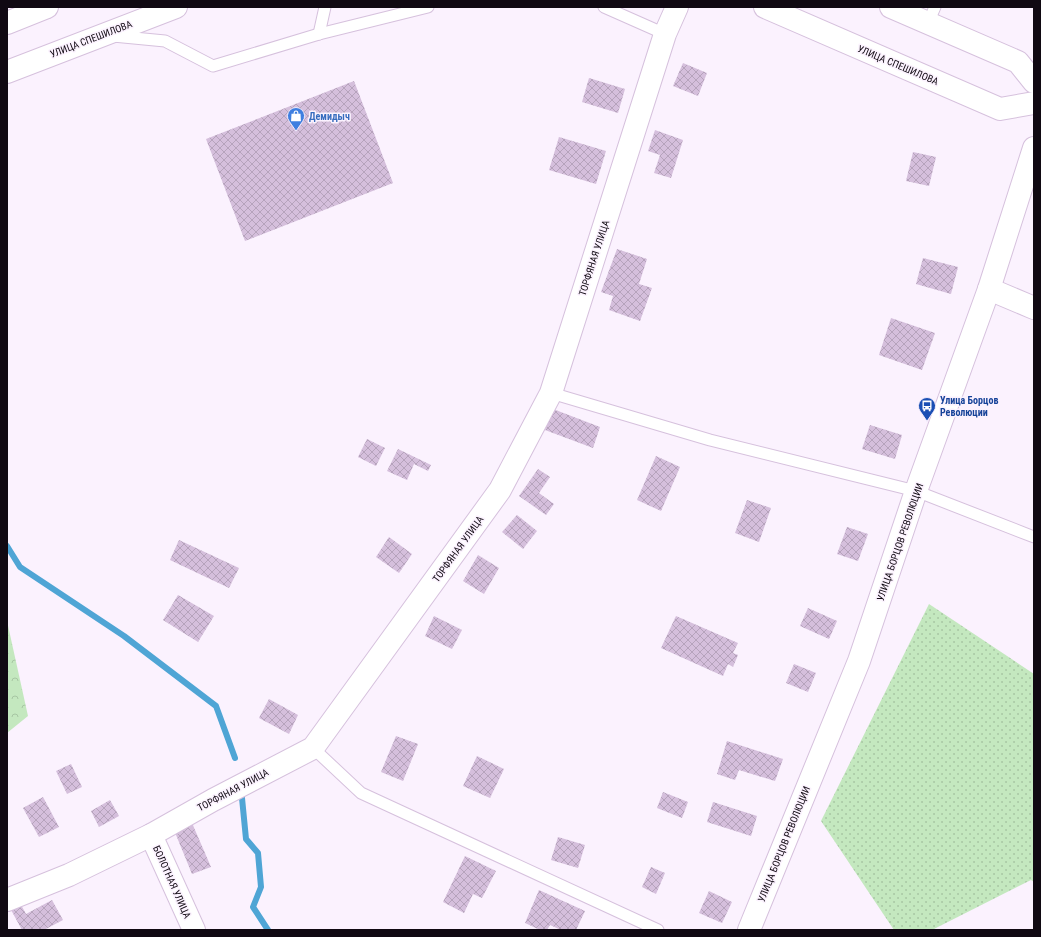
<svg xmlns="http://www.w3.org/2000/svg" width="1041" height="937" font-family="'Roboto Condensed',sans-serif">
<style>
.grass{fill:url(#grass-dots)}
.forest{fill:url(#forest-crowns)}
.lines{fill:none;stroke-linecap:round;stroke-linejoin:round}
.stream{stroke:#4fa5d5;stroke-width:6}
.building{fill:url(#building-cross-hatch)}
.service-casing{stroke:#d6c1dd;stroke-width:13}
.minor-casing{stroke:#d6c1dd;stroke-width:24}
.primary-casing{stroke:#d6c1dd;stroke-width:24}
.service{stroke:#fff;stroke-width:11}
.minor{stroke:#fff;stroke-width:22}
.primary{stroke:#fff;stroke-width:22}
.labels{text-anchor:middle;dominant-baseline:central;stroke-width:3;stroke-linejoin:round;paint-order:stroke}
.street-label{font-size:10px;fill:#100912;stroke:#fbf2fe}
.shop-label{font-size:10px;font-weight:bold;fill:#366cbe;stroke:#fbf2fe;text-anchor:start}
.transit-label{font-size:10px;font-weight:bold;fill:#164399;stroke:#fbf2fe;text-anchor:start}
</style>
<defs>
<pattern id="grass-dots" width="8" height="8" patternUnits="userSpaceOnUse"><rect width="8" height="8" fill="#c4e8bf"/><path d="M2 2h.1M6 6h.1" fill="none" stroke="#a7c6a3" stroke-width="1.8" stroke-linecap="round"/></pattern>
<pattern id="forest-crowns" width="20" height="18" patternUnits="userSpaceOnUse"><rect width="20" height="18" fill="#c4e8bf"/><path d="M2 6a3 3 0 1 1 6 0M12 15a3 3 0 1 1 6 0" fill="none" stroke="#a7c6a3"/></pattern>
<pattern id="building-cross-hatch" width="8" height="8" patternUnits="userSpaceOnUse"><rect width="8" height="8" fill="#d5bfdc"/><path d="M0 0l8 8M0 8l8-8" fill="none" stroke="#b6a3bc"/></pattern>
</defs>
<rect width="100%" height="100%" fill="#fbf2fe"/>
<!-- grass -->
<polygon class="grass" points="929,604 1034,674 1034,882 1031,880 932,930 894,930 821,821"/>
<!-- forest -->
<polygon class="forest" points="7,621 28,716 7,733"/>
<g class="lines">
<!-- stream -->
<g class="stream">
<polyline points="7,546 20,567 124,636 216,706 235,758"/>
<polyline points="242,798 246,839 258,853 261,887 253,907 268,930"/>
</g>
</g>
<!-- building -->
<g class="building">
<polygon points="683,63 707,73 698,96 673,86"/>
<polygon points="589,78 625,89 618,113 582,102"/>
<polygon points="354,81 393,183 245,241 206,139"/>
<polygon points="655,130 683,140 671,178 654,173 660,155 648,151"/>
<polygon points="559,137 606,151 596,184 549,170"/>
<polygon points="913,152 936,157 929,186 906,181"/>
<polygon points="617,249 647,259 639,284 652,288 640,321 609,310 613,296 601,292"/>
<polygon points="923,258 958,267 951,294 916,284"/>
<polygon points="891,318 935,333 922,370 879,355"/>
<polygon points="553,409 600,427 593,448 545,430"/>
<polygon points="870,425 902,435 895,459 862,449"/>
<polygon points="367,439 385,448 376,466 358,457"/>
<polygon points="398,449 431,465 428,471 414,464 407,480 387,471"/>
<polygon points="656,456 680,467 661,511 637,500"/>
<polygon points="538,469 550,477 539,493 554,504 546,515 519,496"/>
<polygon points="747,500 771,508 759,542 735,533"/>
<polygon points="517,515 537,531 523,549 502,532"/>
<polygon points="847,527 868,534 858,561 837,554"/>
<polygon points="389,537 412,554 399,573 376,557"/>
<polygon points="179,540 239,568 229,588 170,560"/>
<polygon points="478,555 499,568 484,594 463,581"/>
<polygon points="178,595 214,616 198,642 163,620"/>
<polygon points="808,608 837,621 829,639 800,626"/>
<polygon points="434,616 462,630 452,649 425,636"/>
<polygon points="676,616 738,643 733,653 738,655 733,667 728,664 723,676 661,648"/>
<polygon points="794,664 816,673 808,692 786,683"/>
<polygon points="269,699 298,715 289,734 259,718"/>
<polygon points="396,736 418,744 403,781 381,772"/>
<polygon points="727,741 783,759 775,781 739,770 735,780 717,774"/>
<polygon points="477,756 504,769 490,798 463,786"/>
<polygon points="71,764 82,787 67,794 56,771"/>
<polygon points="663,792 688,802 682,818 657,808"/>
<polygon points="43,797 59,827 39,837 23,808"/>
<polygon points="110,800 119,816 99,827 91,811"/>
<polygon points="713,802 757,816 751,836 707,822"/>
<polygon points="192,823 211,867 192,874 174,830"/>
<polygon points="558,837 585,845 578,868 551,860"/>
<polygon points="465,856 496,871 482,898 473,894 464,913 443,902"/>
<polygon points="651,867 665,873 656,894 642,887"/>
<polygon points="539,890 585,911 576,930 561,930 550,925 547,930 540,930 525,923"/>
<polygon points="709,891 732,902 722,923 699,913"/>
<polygon points="52,900 63,920 44,930 22,930 10,908 20,903 26,914"/>
</g>
<g class="lines">
<defs>
<g id="service">
<polyline points="604,7 665,34"/>
<polyline points="928,23 935,7"/>
<polyline points="319,34 325,7"/>
<polyline points="113,36 165,41 213,66 319,34 428,7"/>
<polyline points="551,393 710,440 916,491 1034,537"/>
<polyline points="313,748 361,793 658,930"/>
</g>
<g id="minor">
<polyline points="989,289 1034,308"/>
<polyline points="151,835 194,930"/>
<polyline points="7,900 69,875 151,835 213,800 313,748 500,490 551,393 665,34 677,7"/>
<polyline points="749,930 859,661 916,491 989,289 1034,148"/>
</g>
<g id="primary">
<polyline points="765,7 1000,109 1034,103"/>
<polyline points="891,7 1018,62 1034,82"/>
<polyline points="7,23 47,7"/>
<polyline points="7,72 176,7"/>
</g>
</defs>
<!-- service casing -->
<use href="#service" class="service-casing"/>
<!-- minor casing -->
<use href="#minor" class="minor-casing"/>
<!-- primary casing -->
<use href="#primary" class="primary-casing"/>
<!-- service -->
<use href="#service" class="service"/>
<!-- minor -->
<use href="#minor" class="minor"/>
<!-- primary -->
<use href="#primary" class="primary"/>
</g>
<!-- icons -->
<defs>
<symbol id="shop-pin" viewBox="-11 -11 22 30"><path d="M0 17L-7.5 6A9.5 9.5 0 1 1 7.5 6Z" fill="#3f7fe0" stroke="#fbf2fe"/><path d="M-5-2.5h2.3a2.7 3.5 0 0 1 5.4 0H5L5.5 6h-11ZM-1.5-2.5h3a1.5 2.3 0 0 0-3 0Z" fill="#fff"/></symbol>
<symbol id="bus-pin" viewBox="-11 -11 22 30"><path d="M0 17L-7.5 6A9.5 9.5 0 1 1 7.5 6Z" fill="#1a4fb4" stroke="#fbf2fe"/><path d="M-5-6H5V4H4V6H2V4H-2V6H-4V4H-5ZM-3.5-4V0h7V-4ZM-3.5 1.2v1.5H-2V1.2ZM2 1.2v1.5H3.5V1.2Z" fill="#fff"/></symbol>
</defs>
<g fill-rule="evenodd">
<use href="#shop-pin" x="286" y="106" width="20" height="27"/>
<use href="#bus-pin" x="917" y="396" width="20" height="27"/>
</g>
<g class="labels">
<!-- street labels -->
<g class="street-label">
<text transform="translate(91 39) rotate(-21)">УЛИЦА СПЕШИЛОВА</text>
<text transform="translate(898 65) rotate(23)">УЛИЦА СПЕШИЛОВА</text>
<text transform="translate(594 258) rotate(-72)">ТОРФЯНАЯ УЛИЦА</text>
<text transform="translate(900 542) rotate(-71)">УЛИЦА БОРЦОВ РЕВОЛЮЦИИ</text>
<text transform="translate(458 549) rotate(-54)">ТОРФЯНАЯ УЛИЦА</text>
<text transform="translate(233 790) rotate(-28)">ТОРФЯНАЯ УЛИЦА</text>
<text transform="translate(784 844) rotate(-68)">УЛИЦА БОРЦОВ РЕВОЛЮЦИИ</text>
<text transform="translate(172 882) rotate(66)">БОЛОТНАЯ УЛИЦА</text>
</g>
<!-- shop labels -->
<g class="shop-label">
<text x="309" y="116">Демидыч</text>
</g>
<!-- transit labels -->
<g class="transit-label">
<text x="940" y="400">Улица Борцов<tspan x="940" dy="12">Революции</tspan></text>
</g>
</g>
<!-- border -->
<rect width="1041" height="937" fill="none" stroke="#100912" stroke-width="16"/>
</svg>
